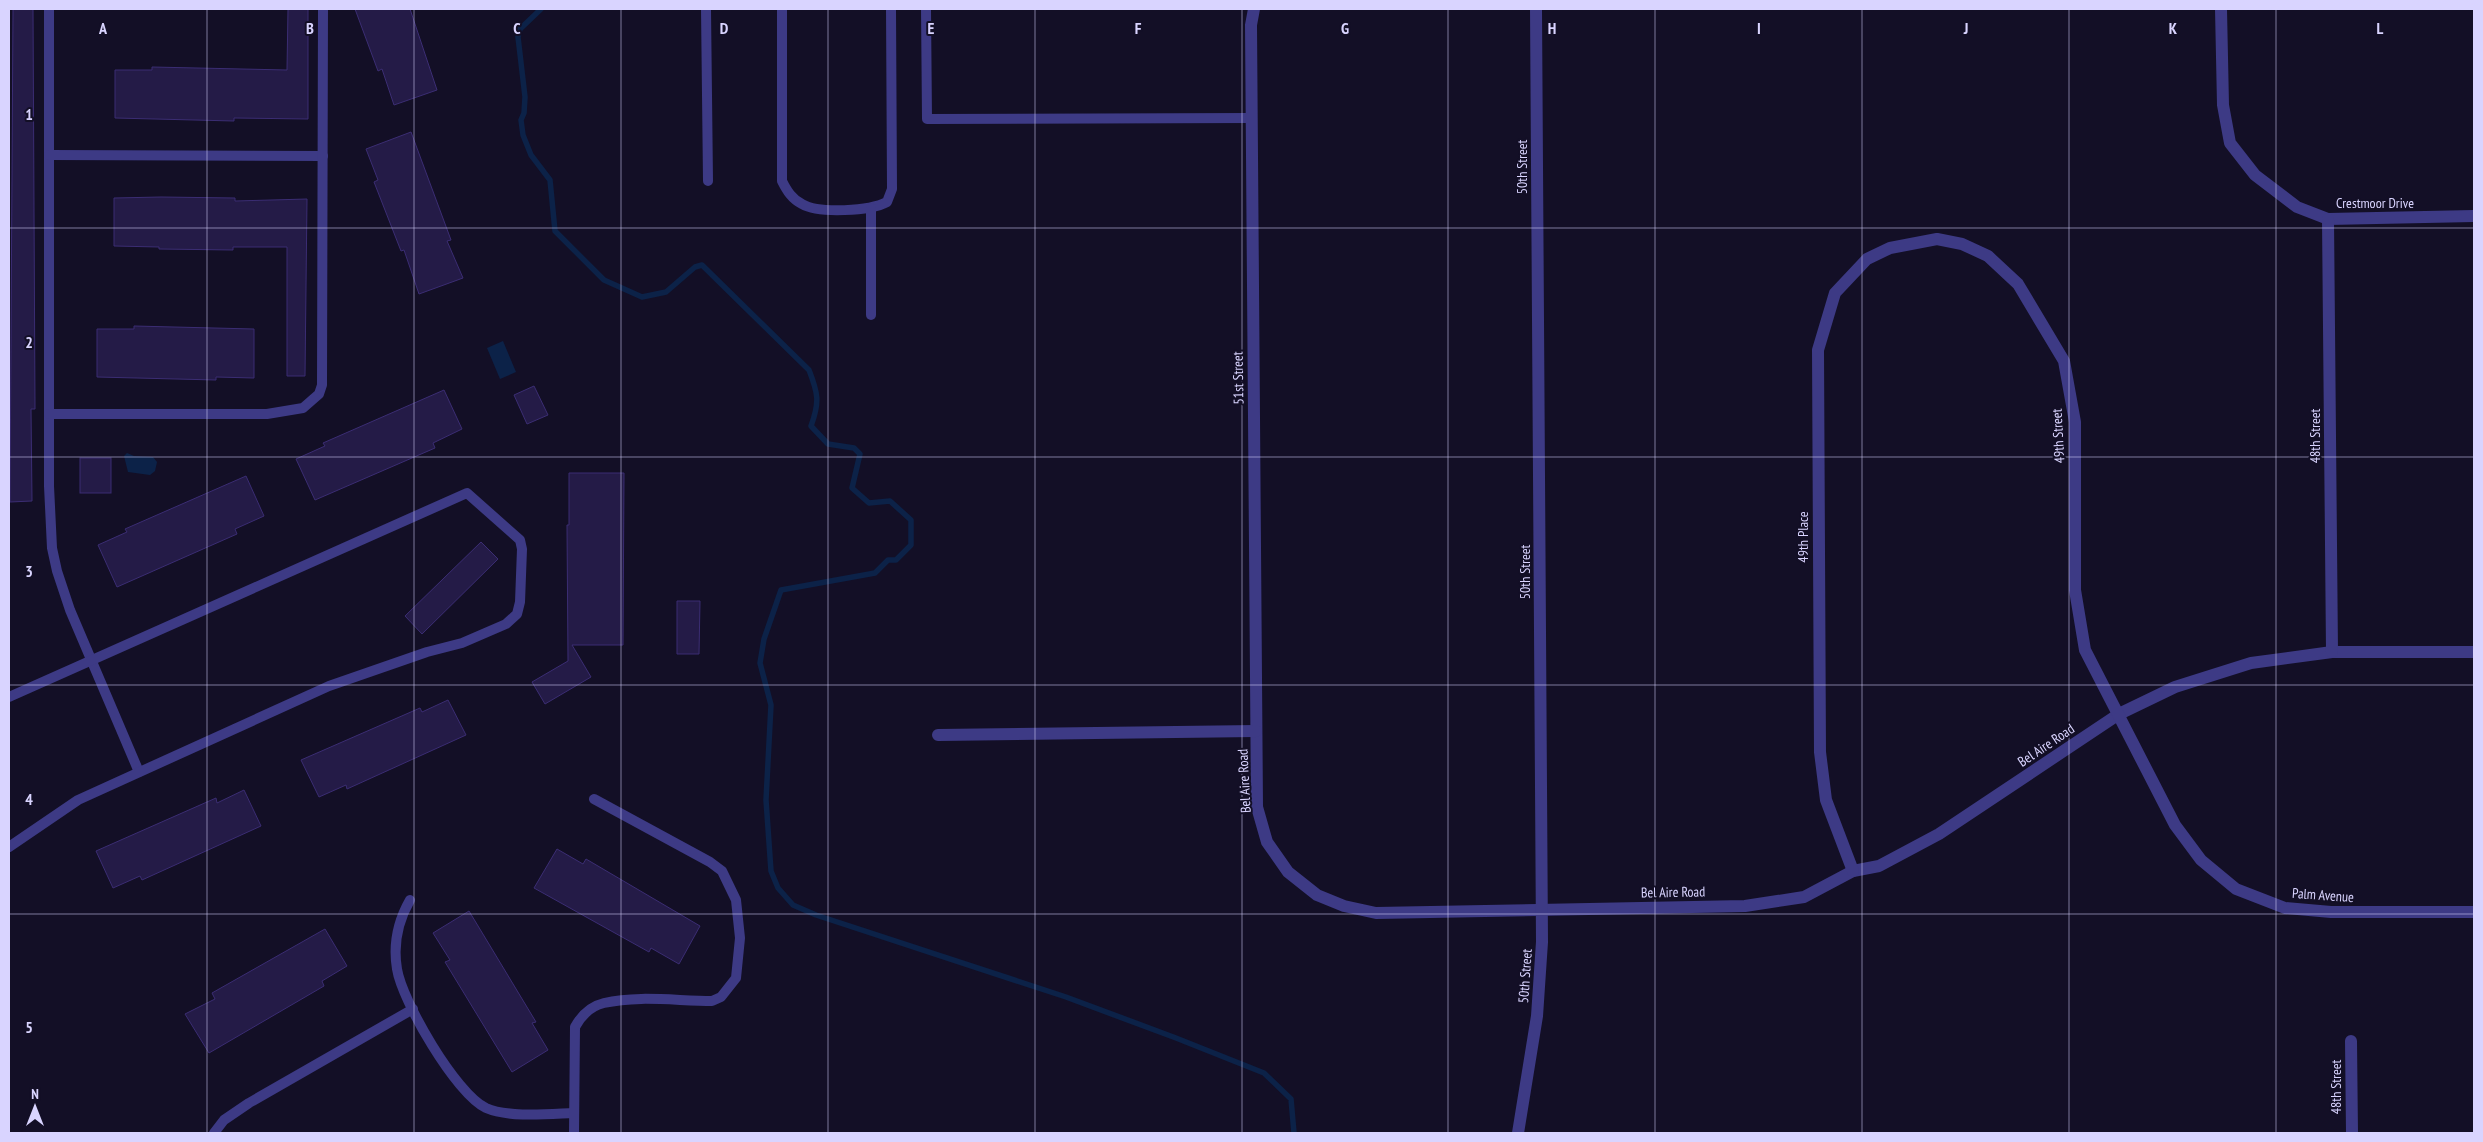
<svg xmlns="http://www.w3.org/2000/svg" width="2483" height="1142" font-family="'PT Sans Narrow',sans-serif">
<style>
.water{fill:#0c2248}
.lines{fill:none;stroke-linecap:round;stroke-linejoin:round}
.stream{stroke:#0c2248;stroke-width:5.5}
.building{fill:#241b47;stroke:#3b2d73}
.service{stroke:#3d3a85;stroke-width:10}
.minor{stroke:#3d3a85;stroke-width:12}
.grid{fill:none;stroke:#d9d4ff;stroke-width:1;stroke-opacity:0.55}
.labels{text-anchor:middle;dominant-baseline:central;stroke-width:4;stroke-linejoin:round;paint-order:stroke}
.street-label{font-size:14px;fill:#d9d4ff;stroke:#130f26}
.grid-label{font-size:16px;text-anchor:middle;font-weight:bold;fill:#d9d4ff;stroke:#130f26;stroke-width:4;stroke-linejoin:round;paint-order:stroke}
</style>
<rect width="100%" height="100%" fill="#130f26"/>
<!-- water -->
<g class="water">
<polygon points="503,341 516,372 500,379 487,348"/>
<polygon points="127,453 134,456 153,457 157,462 155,471 150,475 128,472 124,456"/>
</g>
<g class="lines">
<!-- stream -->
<path class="stream" d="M541,9L520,29L518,37L525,97L524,113L521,120L523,135L531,155L550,180L555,231L604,280L642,297L666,292L695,267L702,265L809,370C818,393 820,402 811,426L828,444L854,448L860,454L852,488L869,503L890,501L911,520V545L896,560H888L875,573L781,590L764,639L760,663L771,705L766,800L771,871L778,888L793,905L816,915L1066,997L1176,1038L1264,1073L1291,1099L1294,1133"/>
</g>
<!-- building -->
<g class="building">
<polygon points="13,9 33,9 35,409 31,409 32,501 10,502"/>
<polygon points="288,9 308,9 308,119 234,118 234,121 115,118 115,70 152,70 152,67 287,70"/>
<polygon points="355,9 410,9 437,90 394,105 382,69 378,71"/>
<polygon points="411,132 451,240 447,241 463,278 419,294 404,250 401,251 374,182 378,180 366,149"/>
<polygon points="161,197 235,198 235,201 307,199 305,376 287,376 287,247 233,247 233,250 159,249 159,247 114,246 114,198"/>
<polygon points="134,326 254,329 254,378 216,377 216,380 97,377 97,329 134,329"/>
<polygon points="534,386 548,415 527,424 514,395"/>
<polygon points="444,390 462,429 433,443 435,448 315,500 296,459 325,446 323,443"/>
<rect x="80" y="458" width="31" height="35"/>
<polygon points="569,473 624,473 623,645 572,645 591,677 545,704 532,682 568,661 567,525 569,525"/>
<polygon points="246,476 264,516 235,529 237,534 117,587 98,545 127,532 125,529"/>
<polygon points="481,542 498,559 422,634 405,616"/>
<polygon points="677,601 700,601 699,654 677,654"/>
<polygon points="448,700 466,735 347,789 346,785 319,797 301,760 420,708 422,712"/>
<polygon points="244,790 261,826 142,880 140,876 113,888 96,851 216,798 217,803"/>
<polygon points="557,849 583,864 586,859 700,926 679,964 651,948 649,952 534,888"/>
<polygon points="469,911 536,1022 532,1023 548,1050 512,1072 445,962 450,960 433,933"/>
<polygon points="325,929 347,966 322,981 324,986 209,1053 185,1014 215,999 212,993"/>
</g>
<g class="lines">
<!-- service -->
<g class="service">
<polyline points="49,9 49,486 52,548 57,571 70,610 139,772"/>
<polyline points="706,9 708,181"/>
<path d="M782,9V181C787,191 792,199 802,204C819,214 870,211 887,202L892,189L891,9"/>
<polyline points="926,9 927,119 1252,118"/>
<polyline points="49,155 323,156"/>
<polyline points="871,208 871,315"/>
<polyline points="49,414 267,414 303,408 319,394 322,385 323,9"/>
<polyline points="9,697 467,493 520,540 522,549 520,602 517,614 506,624 462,643 427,652 329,686 78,800 9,847"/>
<path d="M410,900C398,921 393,945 397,969C402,1001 456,1094 486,1108C509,1118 549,1114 573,1113"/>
<polyline points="214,1133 224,1120 249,1103 413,1009"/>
<path d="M574,1133L575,1027C581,1016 591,1006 604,1003C638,995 677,1001 712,1001L721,997L736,978L740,938L736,900L722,871L710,862L594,799"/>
</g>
<!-- minor -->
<g class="minor">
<polyline points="1254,9 1251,25 1257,807 1267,842 1288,872 1317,895 1344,906 1376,913 1745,906 1804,897 1853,871 1879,866 1939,834 2119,714 2175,687 2251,663 2332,652 2474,652"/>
<polyline points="2221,9 2223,105 2230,143 2255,175 2297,207 2328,219 2474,216"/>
<polyline points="2328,219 2332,652"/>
<polyline points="938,735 1256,731"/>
<polyline points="1853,871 1826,800 1820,752 1818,350 1835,293 1867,259 1890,248 1937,239 1962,244 1988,256 2018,284 2064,361 2075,422 2075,590 2085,650 2175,825 2201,860 2236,889 2285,908 2331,912 2474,912"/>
<polyline points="2351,1041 2352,1133"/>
<polyline points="1518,1133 1537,1016 1542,942 1536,9"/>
</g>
</g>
<!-- grid -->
<path class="grid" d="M207,9V1133M414,9V1133M621,9V1133M828,9V1133M1035,9V1133M1242,9V1133M1448,9V1133M1655,9V1133M1862,9V1133M2069,9V1133M2276,9V1133M9,228H2474M9,457H2474M9,685H2474M9,914H2474"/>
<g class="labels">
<!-- street labels -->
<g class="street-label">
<text transform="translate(1522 167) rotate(-90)">50th Street</text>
<text x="2375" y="203">Crestmoor Drive</text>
<text transform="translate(1238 378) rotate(-91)">51st Street</text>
<text transform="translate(2058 436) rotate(-93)">49th Street</text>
<text transform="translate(2315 436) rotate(-90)">48th Street</text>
<text transform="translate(1803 537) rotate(-90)">49th Place</text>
<text transform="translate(1525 572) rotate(-90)">50th Street</text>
<text transform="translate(2046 745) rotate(-34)">Bel Aire Road</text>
<text transform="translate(1244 781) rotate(-93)">Bel Aire Road</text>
<text transform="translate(1673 892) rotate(-1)">Bel Aire Road</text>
<text transform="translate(2323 895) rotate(4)">Palm Avenue</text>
<text transform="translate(1525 976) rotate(-86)">50th Street</text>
<text transform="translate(2336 1087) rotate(-90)">48th Street</text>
</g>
</g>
<g class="grid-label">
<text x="103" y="34">A</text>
<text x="310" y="34">B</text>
<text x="517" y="34">C</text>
<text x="724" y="34">D</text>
<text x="931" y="34">E</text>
<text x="1138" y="34">F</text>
<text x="1345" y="34">G</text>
<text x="1552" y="34">H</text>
<text x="1759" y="34">I</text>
<text x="1966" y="34">J</text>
<text x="2173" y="34">K</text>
<text x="2380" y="34">L</text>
<text x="29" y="120">1</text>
<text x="29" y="348">2</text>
<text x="29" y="577">3</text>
<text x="29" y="805">4</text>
<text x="29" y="1033">5</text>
</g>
<!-- border -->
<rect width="2483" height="1142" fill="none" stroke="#d9d4ff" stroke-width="20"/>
<!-- north arrow -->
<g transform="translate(35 1107)" stroke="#130f26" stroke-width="4" paint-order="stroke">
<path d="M0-4L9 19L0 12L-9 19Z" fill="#d9d4ff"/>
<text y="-8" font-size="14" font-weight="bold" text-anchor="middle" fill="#d9d4ff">N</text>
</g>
</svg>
